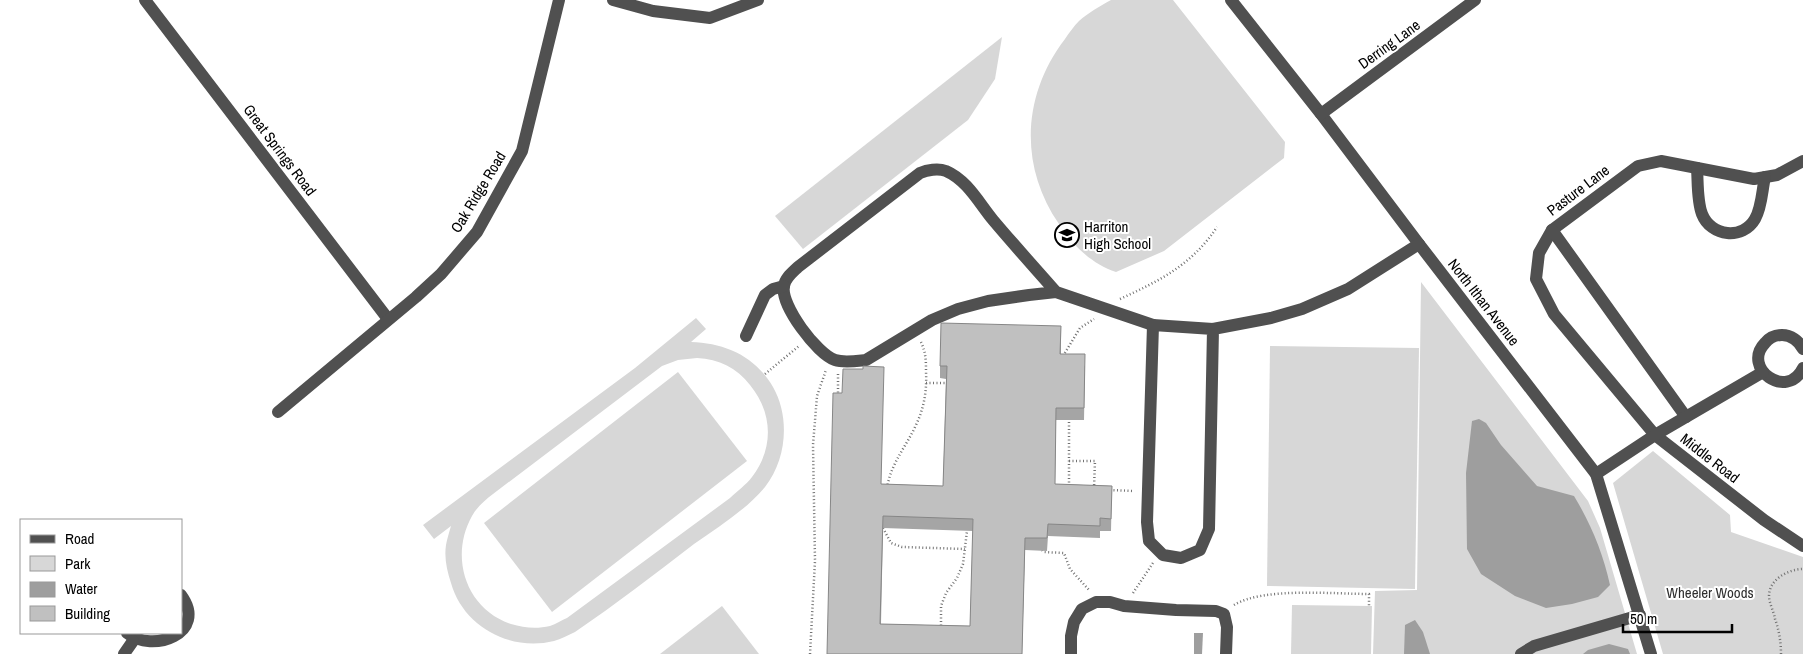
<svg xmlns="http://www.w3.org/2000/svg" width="1803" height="654" font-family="'Archivo Narrow',sans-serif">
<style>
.green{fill:#d7d7d7;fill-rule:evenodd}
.water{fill:#9e9e9e}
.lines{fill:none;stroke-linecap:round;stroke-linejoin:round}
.path{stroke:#727272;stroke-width:2.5;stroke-dasharray:1 2.5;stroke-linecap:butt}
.minor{stroke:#505050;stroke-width:12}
.wall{fill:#a5a5a5;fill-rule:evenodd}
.building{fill:#c0c0c0;stroke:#868686;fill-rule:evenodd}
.labels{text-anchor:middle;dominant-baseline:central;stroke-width:4;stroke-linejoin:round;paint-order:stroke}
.street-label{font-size:15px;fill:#000;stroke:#fff}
.poi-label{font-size:15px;fill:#000;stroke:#fff;text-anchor:start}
.park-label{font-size:15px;fill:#2e2e2e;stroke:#fff}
</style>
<rect width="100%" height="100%" fill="#fff"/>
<!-- green -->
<g class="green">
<path d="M1111,0H1173L1285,142L1284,158L1164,251L1116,272C1092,264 1073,246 1059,224C1019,166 1022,95 1065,39C1069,33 1074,26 1079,21C1088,13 1100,6 1111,0Z"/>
<polygon points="1002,37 995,79 968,120 803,249 775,216"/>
<polygon points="1421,282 1588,501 1600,528 1637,654 1373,654 1375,591 1417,590"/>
<path d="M696,318L706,329L691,342C725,343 755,356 773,387C790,417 787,459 765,487C746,510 718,527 694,544C655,574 616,604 575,632C568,635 561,639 554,641C510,652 463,626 451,583C447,571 444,558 446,545C447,539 449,533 451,526L434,539L423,525L635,368ZM697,358C719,359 737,368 750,385C773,413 774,448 752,477C746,485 737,491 730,498L567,618C562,620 556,624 550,626C537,629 524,628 511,624C466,609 449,557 472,516C477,507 485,500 493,494L662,366L678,360Z"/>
<polygon points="1270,346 1419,348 1415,589 1267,586"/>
<polygon points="678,372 747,461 552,612 484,523"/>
<polygon points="1653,451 1730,515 1731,532 1803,557 1803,654 1663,654 1613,483"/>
<polygon points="1292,605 1372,606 1371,654 1291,654"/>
<polygon points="722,606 759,654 660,654"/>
</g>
<!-- water -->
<g class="water">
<path d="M1479,419L1486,423L1501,445L1537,486L1574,496C1591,524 1603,553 1610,585L1598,597L1572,604L1546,608L1515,596L1481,574L1467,549L1466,473L1472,421Z"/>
<polygon points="1415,620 1423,632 1430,654 1404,654 1405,625"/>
<polygon points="1194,633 1203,633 1202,654 1194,654"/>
<polygon points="1609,644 1628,649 1630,654 1583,654 1588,650"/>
</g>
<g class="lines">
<!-- path -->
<g class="path">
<path d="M1120,299C1159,281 1192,265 1217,227"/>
<polyline points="1063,356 1080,328 1094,319"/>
<polyline points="765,374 799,346"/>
<polyline points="926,383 947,383"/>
<polyline points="838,396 838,374"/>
<polyline points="1069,461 1095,461 1094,488"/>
<polyline points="1069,486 1069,420"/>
<path d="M887,488C891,463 906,447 916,425C924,408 927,391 926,372C926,361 926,353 921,342"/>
<polyline points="1110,490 1134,491"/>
<polyline points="883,528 891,543 902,547 965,549"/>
<polyline points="1042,550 1044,552 1064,553 1070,569 1089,590"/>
<polyline points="1133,593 1153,563"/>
<path d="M1234,605C1263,587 1334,594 1369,594V606"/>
<polyline points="941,629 941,606 946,593 957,578 963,564 967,531"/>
<polyline points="810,654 815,561 813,445 817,396 826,370"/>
<path d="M1781,654C1781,642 1779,630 1775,619C1774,612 1769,603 1769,596C1769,579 1789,569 1803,569"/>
</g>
<!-- minor -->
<g class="minor">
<polyline points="145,0 388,319"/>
<polyline points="613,0 653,11 710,18 758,0"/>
<polyline points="1231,0 1321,114 1419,244 1596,474 1651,654"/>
<polyline points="1321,114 1475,0"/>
<polyline points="1803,161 1777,175 1754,179 1661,161 1638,166 1552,230 1539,253 1536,279 1554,314 1655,435 1764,520 1803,546"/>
<path d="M1697,168C1698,183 1697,201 1702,214C1711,237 1743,240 1755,219C1762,207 1762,190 1765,177"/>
<polyline points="1552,230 1686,417"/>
<path d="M1056,292C1035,268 1014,245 993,220C979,203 967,180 946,171C938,168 927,170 920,173L798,267C793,272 785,278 784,286C780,305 817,354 835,360C844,363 856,361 866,360L932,320L958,309L988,301L1029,295L1056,292L1153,325"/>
<polyline points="1213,329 1209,529 1200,550 1181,558 1163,555 1149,541 1147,522 1153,325 1213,329 1271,318 1302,309 1348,289 1419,244"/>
<polyline points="746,336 765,295 773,289 784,286"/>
<path d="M1803,349C1799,341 1791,335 1782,335C1775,335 1769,338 1765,343C1741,368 1787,401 1803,368"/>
<polyline points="278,412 416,297 441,274 477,232 522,151 559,0"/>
<polyline points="1596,474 1655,435 1763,372"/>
<path d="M127,633C152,654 209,633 181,595"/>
<polyline points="124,654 133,641"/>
<polyline points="1071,654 1071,636 1074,622 1082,609 1096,602 1110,602 1124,606 1176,610 1216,611 1224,614 1227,627 1226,654"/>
<polyline points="1521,654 1534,646 1640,615"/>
</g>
</g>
<!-- wall -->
<path class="wall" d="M1061,326V354L1085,366L1084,420H1056L1055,484L1112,486L1111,531H1100V538L1048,536L1047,551L1025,550L1022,654H827L881,484L943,486L946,379L940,378V366ZM883,528L973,531L970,626L881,624Z"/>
<!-- building -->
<path class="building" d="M941,323L1061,326L1060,354H1085L1084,408H1056L1055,484L1112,486L1111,519L1100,518V526L1048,524L1047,538H1025L1022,654H827L833,393H842L843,369H863V366L884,367L881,484L943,486L947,366H940ZM883,516L973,519L970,626L880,624Z"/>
<!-- icons -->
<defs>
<symbol id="school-ring" viewBox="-11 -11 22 22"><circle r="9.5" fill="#fff" stroke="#000" stroke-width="1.5"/><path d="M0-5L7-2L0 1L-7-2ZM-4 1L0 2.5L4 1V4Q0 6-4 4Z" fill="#000"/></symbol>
</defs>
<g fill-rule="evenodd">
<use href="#school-ring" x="1053" y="221" width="28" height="28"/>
</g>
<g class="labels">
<!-- street labels -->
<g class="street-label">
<text transform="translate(1389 44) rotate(-36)">Derring Lane</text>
<text transform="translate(280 150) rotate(53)">Great Springs Road</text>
<text transform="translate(1578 190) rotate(-37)">Pasture Lane</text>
<text transform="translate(478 192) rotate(-59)">Oak Ridge Road</text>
<text transform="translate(1484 302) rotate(52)">North Ithan Avenue</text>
<text transform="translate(1710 458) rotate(38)">Middle Road</text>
</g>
<!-- poi labels -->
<g class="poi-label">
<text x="1084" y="226">Harriton<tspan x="1084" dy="17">High School</tspan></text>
</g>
<!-- park labels -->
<g class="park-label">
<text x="1710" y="592">Wheeler Woods</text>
</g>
</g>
<!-- legend -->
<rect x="20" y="519" width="162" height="115" fill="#ffffff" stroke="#999999"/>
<rect x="30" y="535" width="25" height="8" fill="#505050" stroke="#999999"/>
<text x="65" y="544" font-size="15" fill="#000000">Road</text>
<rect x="30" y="556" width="25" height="15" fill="#d7d7d7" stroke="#999999"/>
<text x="65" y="569" font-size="15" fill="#000000">Park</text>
<rect x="30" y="582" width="25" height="15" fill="#9e9e9e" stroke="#999999"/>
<text x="65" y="594" font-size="15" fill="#000000">Water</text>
<rect x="30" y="606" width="25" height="15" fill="#c0c0c0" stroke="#999999"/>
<text x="65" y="619" font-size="15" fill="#000000">Building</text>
<!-- scale -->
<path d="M1623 624v8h109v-8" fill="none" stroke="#000000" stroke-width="2.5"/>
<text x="1630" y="624" font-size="15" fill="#000000" stroke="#ffffff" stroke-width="4" paint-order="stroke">50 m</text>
</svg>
